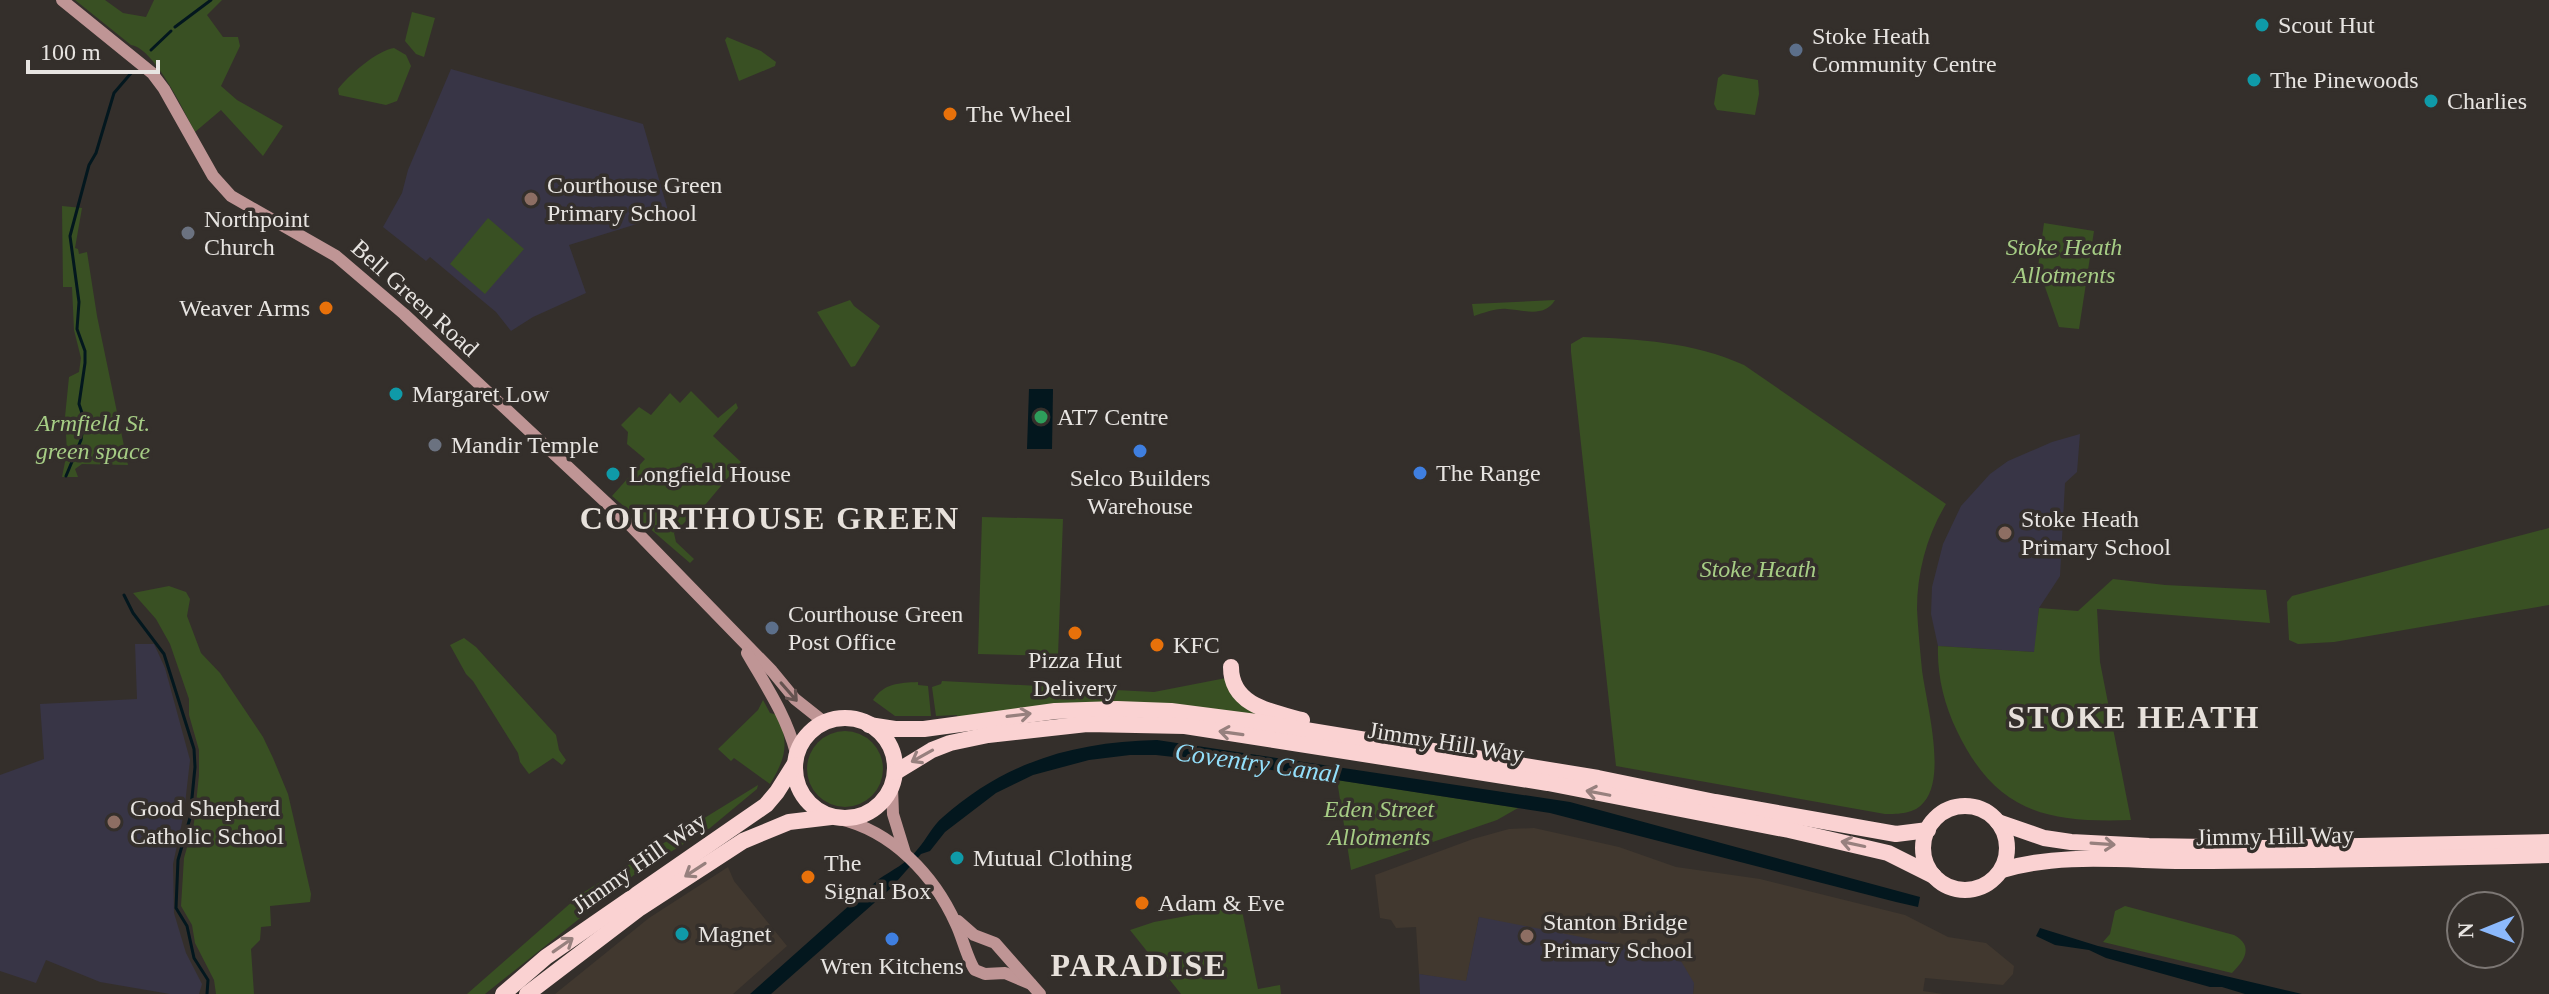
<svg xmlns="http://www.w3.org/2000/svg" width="2549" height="994" font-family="'Times New Roman',serif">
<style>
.built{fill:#41382f}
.education{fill:#383546}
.green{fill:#395023}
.water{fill:#03171e}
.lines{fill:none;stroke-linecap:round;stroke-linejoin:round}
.stream{stroke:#03171e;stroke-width:3}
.secondary{stroke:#bf9595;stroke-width:12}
.highway{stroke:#fad2d2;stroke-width:16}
.oneway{stroke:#655350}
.oneway2{stroke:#97807e}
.culture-dot{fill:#0f9aa8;stroke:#342f2b;stroke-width:3}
.service-dot{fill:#5c6f8a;stroke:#342f2b;stroke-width:3}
.food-dot{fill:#e8710a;stroke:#342f2b;stroke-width:3}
.education-dot{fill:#8d6e63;stroke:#342f2b;stroke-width:3}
.worship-dot{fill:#6b7280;stroke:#342f2b;stroke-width:3}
.leisure-dot{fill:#2e9e5b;stroke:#342f2b;stroke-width:3}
.shop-dot{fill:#3f7fe0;stroke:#342f2b;stroke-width:3}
.labels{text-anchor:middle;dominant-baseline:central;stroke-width:7;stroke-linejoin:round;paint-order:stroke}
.poi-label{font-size:24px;fill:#e7e4e1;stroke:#342f2b;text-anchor:start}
.park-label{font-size:24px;font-style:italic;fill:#a6cd85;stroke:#342f2b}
.street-label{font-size:24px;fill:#e7e4e1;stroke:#342f2b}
.water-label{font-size:26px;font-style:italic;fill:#93dffb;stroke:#342f2b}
.district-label{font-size:32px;font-weight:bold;letter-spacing:2px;fill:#e7e1db;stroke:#342f2b}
</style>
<rect width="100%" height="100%" fill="#342f2b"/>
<!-- built -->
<g class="built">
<polygon points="1534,828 1619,847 1676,867 1760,879 1905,915 1948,937 1986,943 2014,966 2013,974 2003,985 1925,978 1923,991 1943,994 1693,994 1694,983 1479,917 1466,982 1419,974 1416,927 1396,928 1391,920 1380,918 1375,875 1473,839 1509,829"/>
<polygon points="728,867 734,881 787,946 733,994 555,994 649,918"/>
</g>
<!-- education -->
<g class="education">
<polygon points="451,69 643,124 669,214 569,245 586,293 533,317 511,331 496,312 430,257 426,261 383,227 402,193 408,170"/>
<polygon points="2080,434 2077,472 2065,483 2060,576 2039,608 2035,652 1938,646 1931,614 1932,587 1943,544 1961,506 1990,474 2008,461 2052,442"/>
<polygon points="135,644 154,644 165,668 190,760 184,813 173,864 174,913 186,953 202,984 199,994 170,994 100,982 46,960 36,983 0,971 0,775 44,759 40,704 137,699"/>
<polygon points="1479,917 1678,956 1694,983 1693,994 1420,994 1419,974 1466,981"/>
</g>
<!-- green -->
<g class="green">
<path d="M75,0H105L123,13L146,17L154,0H222L207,15L223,37H238L240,46L221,86L237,100L283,126L263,156L221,110L195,132C184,111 154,48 131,45Z"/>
<polygon points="412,12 435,18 424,57 416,54 405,41"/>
<polygon points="727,37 761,51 776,62 775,66 739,81 725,40"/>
<path d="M394,48L406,55L411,66L397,101L386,105L339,95L338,89C349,75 376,51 394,48Z"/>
<polygon points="1723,74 1758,80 1759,94 1755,115 1717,110 1714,104 1718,78"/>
<polygon points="62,206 82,208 75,248 78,249 79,254 87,252 97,316 128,465 82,464 75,469 78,477 62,477 67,452 65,417 69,377 79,372 81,358 74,330 72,287 63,287"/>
<polygon points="488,218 524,249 485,294 450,264"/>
<polygon points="2044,223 2094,231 2079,329 2059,327 2038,267"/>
<polygon points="850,300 854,306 880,326 855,366 851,367 817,312"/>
<path d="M1555,300C1544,318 1525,310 1507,309C1496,308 1484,313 1474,316L1472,304Z"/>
<path d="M1583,337C1639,339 1693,342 1744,365L1946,504C1927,535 1917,572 1917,609C1918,629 1920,650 1922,670C1926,702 1947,776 1924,802C1915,814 1899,814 1885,814L1616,766L1571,352V344Z"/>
<polygon points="691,391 718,418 736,403 738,408 713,436 741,462 695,517 692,515 674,533 676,542 694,559 690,563 612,496 645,459 627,444 628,432 621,425 639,407 651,415 670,393 680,403"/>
<polygon points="982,517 1063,519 1058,656 978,654"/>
<polygon points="2549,528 2549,605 2334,642 2298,644 2289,640 2287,602 2292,596"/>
<path d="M2113,579L2165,585L2266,590L2270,623L2097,609L2100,662L2131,820C2046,823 1996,812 1957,731C1944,704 1937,675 1938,646L2034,652L2039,608L2078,611Z"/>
<polygon points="169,586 186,592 190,599 187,616 201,653 220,673 263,737 273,758 288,794 311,894 310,902 270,906 271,926 261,927 260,940 251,949 254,994 216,994 214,980 195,943 192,925 181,906 184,858 194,823 199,775 199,750 189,715 189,699 170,644 156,619 133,593"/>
<polygon points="464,638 476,647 556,735 559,750 566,760 562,765 553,758 529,774 520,762 518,753 473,681 466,674 450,645"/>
<polygon points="1226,678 1261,715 958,719 957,715 936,716 932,687 941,684 942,681 1154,692"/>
<path d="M918,682V685L928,686L931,716H895L873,700C884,683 899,683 918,682Z"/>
<path d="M763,700L770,713L778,715C789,744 786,758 770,784L734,758L731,761L718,749L758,710Z"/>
<circle cx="845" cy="769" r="38"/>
<polygon points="1337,780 1518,808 1497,820 1351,870"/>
<polygon points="758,785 757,789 710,828 639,871 485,994 467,994 581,894"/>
<polygon points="1241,906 1258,989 1280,985 1281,994 1181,994 1130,930 1154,922"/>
<path d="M2125,906L2234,935C2254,946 2245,960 2232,973L2103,942L2110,934L2115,911Z"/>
</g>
<!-- water -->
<g class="water">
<polygon points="1029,389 1053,389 1052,449 1027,449"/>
<path d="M1157,740L1570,802L1920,897L1918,907L1896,902L1550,813L1227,763L1156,755H1130L1089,760L1033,775L996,793L945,832L930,851L921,854L890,889L771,994H750L879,879C892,870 906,864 917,850C927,839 932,826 943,817C1007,761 1074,742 1157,740Z"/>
<polygon points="2040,928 2098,946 2302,994 2245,994 2222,987 2210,987 2106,958 2089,950 2055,945 2036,936"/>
</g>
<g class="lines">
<!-- stream -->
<g class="stream">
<polyline points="175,27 211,0"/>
<polyline points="151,50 171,31"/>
<polyline points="66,476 81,440 84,419 79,404 85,363 85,351 77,329 79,302 70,236 89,165 96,153 114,93 132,72"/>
<polyline points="124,595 133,613 164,654 194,749 195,767 190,818 178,860 176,908 187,926 194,958 208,980 207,994"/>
</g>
<!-- secondary -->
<g class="secondary">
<polyline points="62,0 152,73 164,89 213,176 231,196 336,256 404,314 628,523 772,671 795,699 824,722"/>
<path d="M747,653C766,686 786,715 796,753"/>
<polyline points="892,788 893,814 905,853"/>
<path d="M839,819C892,831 934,875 956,924C962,936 968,961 975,970L985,974L1005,973L1031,984"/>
<polyline points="958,921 974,935 995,943 1040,994"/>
</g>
<!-- highway -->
<g class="highway">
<path d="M1231,667C1231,706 1272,712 1302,720"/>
<circle cx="845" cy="768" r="50"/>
<polyline points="869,725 895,729 924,729 1055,711 1117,709 1171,711 1264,723 1598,778 1715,802 1896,834 1928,830"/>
<polyline points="896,772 932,750 950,743 988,735 1087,724 1185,726 1548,783 1789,830 1888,853 1934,876"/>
<circle cx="1965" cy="848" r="42"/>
<polyline points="1998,822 2044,838 2071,842 2149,846 2267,848 2549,842"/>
<path d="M2002,870C2062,852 2128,861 2190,861C2309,861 2429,858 2549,855"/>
<polyline points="503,994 546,957 766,805 777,792 794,765"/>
<polyline points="527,994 640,908 743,841 789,822 831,817"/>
</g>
</g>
<!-- one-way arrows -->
<defs><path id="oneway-shaft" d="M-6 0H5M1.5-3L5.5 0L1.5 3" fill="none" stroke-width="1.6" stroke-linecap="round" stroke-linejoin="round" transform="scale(2)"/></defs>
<use class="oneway" href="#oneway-shaft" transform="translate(789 692) rotate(49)"/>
<g class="oneway2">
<use href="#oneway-shaft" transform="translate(1019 715) rotate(-7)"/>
<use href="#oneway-shaft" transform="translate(1231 733) rotate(-172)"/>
<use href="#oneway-shaft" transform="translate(922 756) rotate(151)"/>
<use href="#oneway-shaft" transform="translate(1598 793) rotate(-169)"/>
<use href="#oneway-shaft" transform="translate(1853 844) rotate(-168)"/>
<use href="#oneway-shaft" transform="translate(2103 844) rotate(4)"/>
<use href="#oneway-shaft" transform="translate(695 870) rotate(147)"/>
<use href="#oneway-shaft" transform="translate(563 945) rotate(-35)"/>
</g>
<!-- markers -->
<g class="culture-dot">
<circle cx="2262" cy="25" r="8"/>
<circle cx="2254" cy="80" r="8"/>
<circle cx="2431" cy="101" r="8"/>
<circle cx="396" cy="394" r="8"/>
<circle cx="613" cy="474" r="8"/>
<circle cx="957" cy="858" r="8"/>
<circle cx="682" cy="934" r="8"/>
</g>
<g class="service-dot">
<circle cx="1796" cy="50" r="8"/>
<circle cx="772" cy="628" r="8"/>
</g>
<g class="food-dot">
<circle cx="950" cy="114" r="8"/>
<circle cx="326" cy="308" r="8"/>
<circle cx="1075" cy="633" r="8"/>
<circle cx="1157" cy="645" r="8"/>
<circle cx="808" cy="877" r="8"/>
<circle cx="1142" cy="903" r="8"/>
</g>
<g class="education-dot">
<circle cx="531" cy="199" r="8"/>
<circle cx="2005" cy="533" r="8"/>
<circle cx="114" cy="822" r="8"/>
<circle cx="1527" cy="936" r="8"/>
</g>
<g class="worship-dot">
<circle cx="188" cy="233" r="8"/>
<circle cx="435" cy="445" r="8"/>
</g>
<circle class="leisure-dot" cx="1041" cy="417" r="8"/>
<g class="shop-dot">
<circle cx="1140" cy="451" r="8"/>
<circle cx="1420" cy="473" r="8"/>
<circle cx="892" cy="939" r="8"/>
</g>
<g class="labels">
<!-- poi labels -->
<g class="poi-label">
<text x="2278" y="25">Scout Hut</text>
<text x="1812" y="36">Stoke Heath<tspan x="1812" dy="28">Community Centre</tspan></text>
<text x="2270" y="80">The Pinewoods</text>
<text x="2447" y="101">Charlies</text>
<text x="966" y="114">The Wheel</text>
<text x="547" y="185">Courthouse Green<tspan x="547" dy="28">Primary School</tspan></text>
<text x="204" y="219">Northpoint<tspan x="204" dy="28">Church</tspan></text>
<text x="310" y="308" text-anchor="end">Weaver Arms</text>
<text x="412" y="394">Margaret Low</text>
<text x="1057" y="417">AT7 Centre</text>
<text x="451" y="445">Mandir Temple</text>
<text x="1436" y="473">The Range</text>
<text x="629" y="474">Longfield House</text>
<text x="1140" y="478" text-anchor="middle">Selco Builders<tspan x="1140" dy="28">Warehouse</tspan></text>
<text x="2021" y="519">Stoke Heath<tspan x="2021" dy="28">Primary School</tspan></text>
<text x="788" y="614">Courthouse Green<tspan x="788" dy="28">Post Office</tspan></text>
<text x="1173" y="645">KFC</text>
<text x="1075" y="660" text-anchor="middle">Pizza Hut<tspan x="1075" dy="28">Delivery</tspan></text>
<text x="130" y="808">Good Shepherd<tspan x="130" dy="28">Catholic School</tspan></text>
<text x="973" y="858">Mutual Clothing</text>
<text x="824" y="863">The<tspan x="824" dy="28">Signal Box</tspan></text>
<text x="1158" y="903">Adam &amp; Eve</text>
<text x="1543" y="922">Stanton Bridge<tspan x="1543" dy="28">Primary School</tspan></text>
<text x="698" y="934">Magnet</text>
<text x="892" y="966" text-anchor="middle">Wren Kitchens</text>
</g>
<!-- park labels -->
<g class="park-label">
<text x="2064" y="247">Stoke Heath<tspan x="2064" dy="28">Allotments</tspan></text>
<text x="93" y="423">Armfield St.<tspan x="93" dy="28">green space</tspan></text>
<text x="1758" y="569">Stoke Heath</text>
<text x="1379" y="809">Eden Street<tspan x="1379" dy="28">Allotments</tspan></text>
</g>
<!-- street labels -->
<g class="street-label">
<text transform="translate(415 298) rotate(42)">Bell Green Road</text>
<text transform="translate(1446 742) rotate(9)">Jimmy Hill Way</text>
<text transform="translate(2275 836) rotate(-1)">Jimmy Hill Way</text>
<text transform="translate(639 863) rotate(-35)">Jimmy Hill Way</text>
</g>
<!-- water labels -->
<g class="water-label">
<text transform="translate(1257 763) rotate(8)">Coventry Canal</text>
</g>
<!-- district labels -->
<g class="district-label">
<text x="770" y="518">COURTHOUSE GREEN</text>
<text x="2134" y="717">STOKE HEATH</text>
<text x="1139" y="965">PARADISE</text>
</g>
</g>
<!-- north arrow -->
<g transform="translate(2485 930) rotate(269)"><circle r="38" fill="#342f2b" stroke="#7c7774" stroke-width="2"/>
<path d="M0-6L14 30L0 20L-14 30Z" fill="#8cb9fc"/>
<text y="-12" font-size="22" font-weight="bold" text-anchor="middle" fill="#e7e4e1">N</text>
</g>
<!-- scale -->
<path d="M28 60v12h130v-12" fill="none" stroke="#e7e4e1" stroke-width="4"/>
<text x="40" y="60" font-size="24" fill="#e7e4e1" stroke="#342f2b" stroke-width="6" paint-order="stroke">100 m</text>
</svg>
